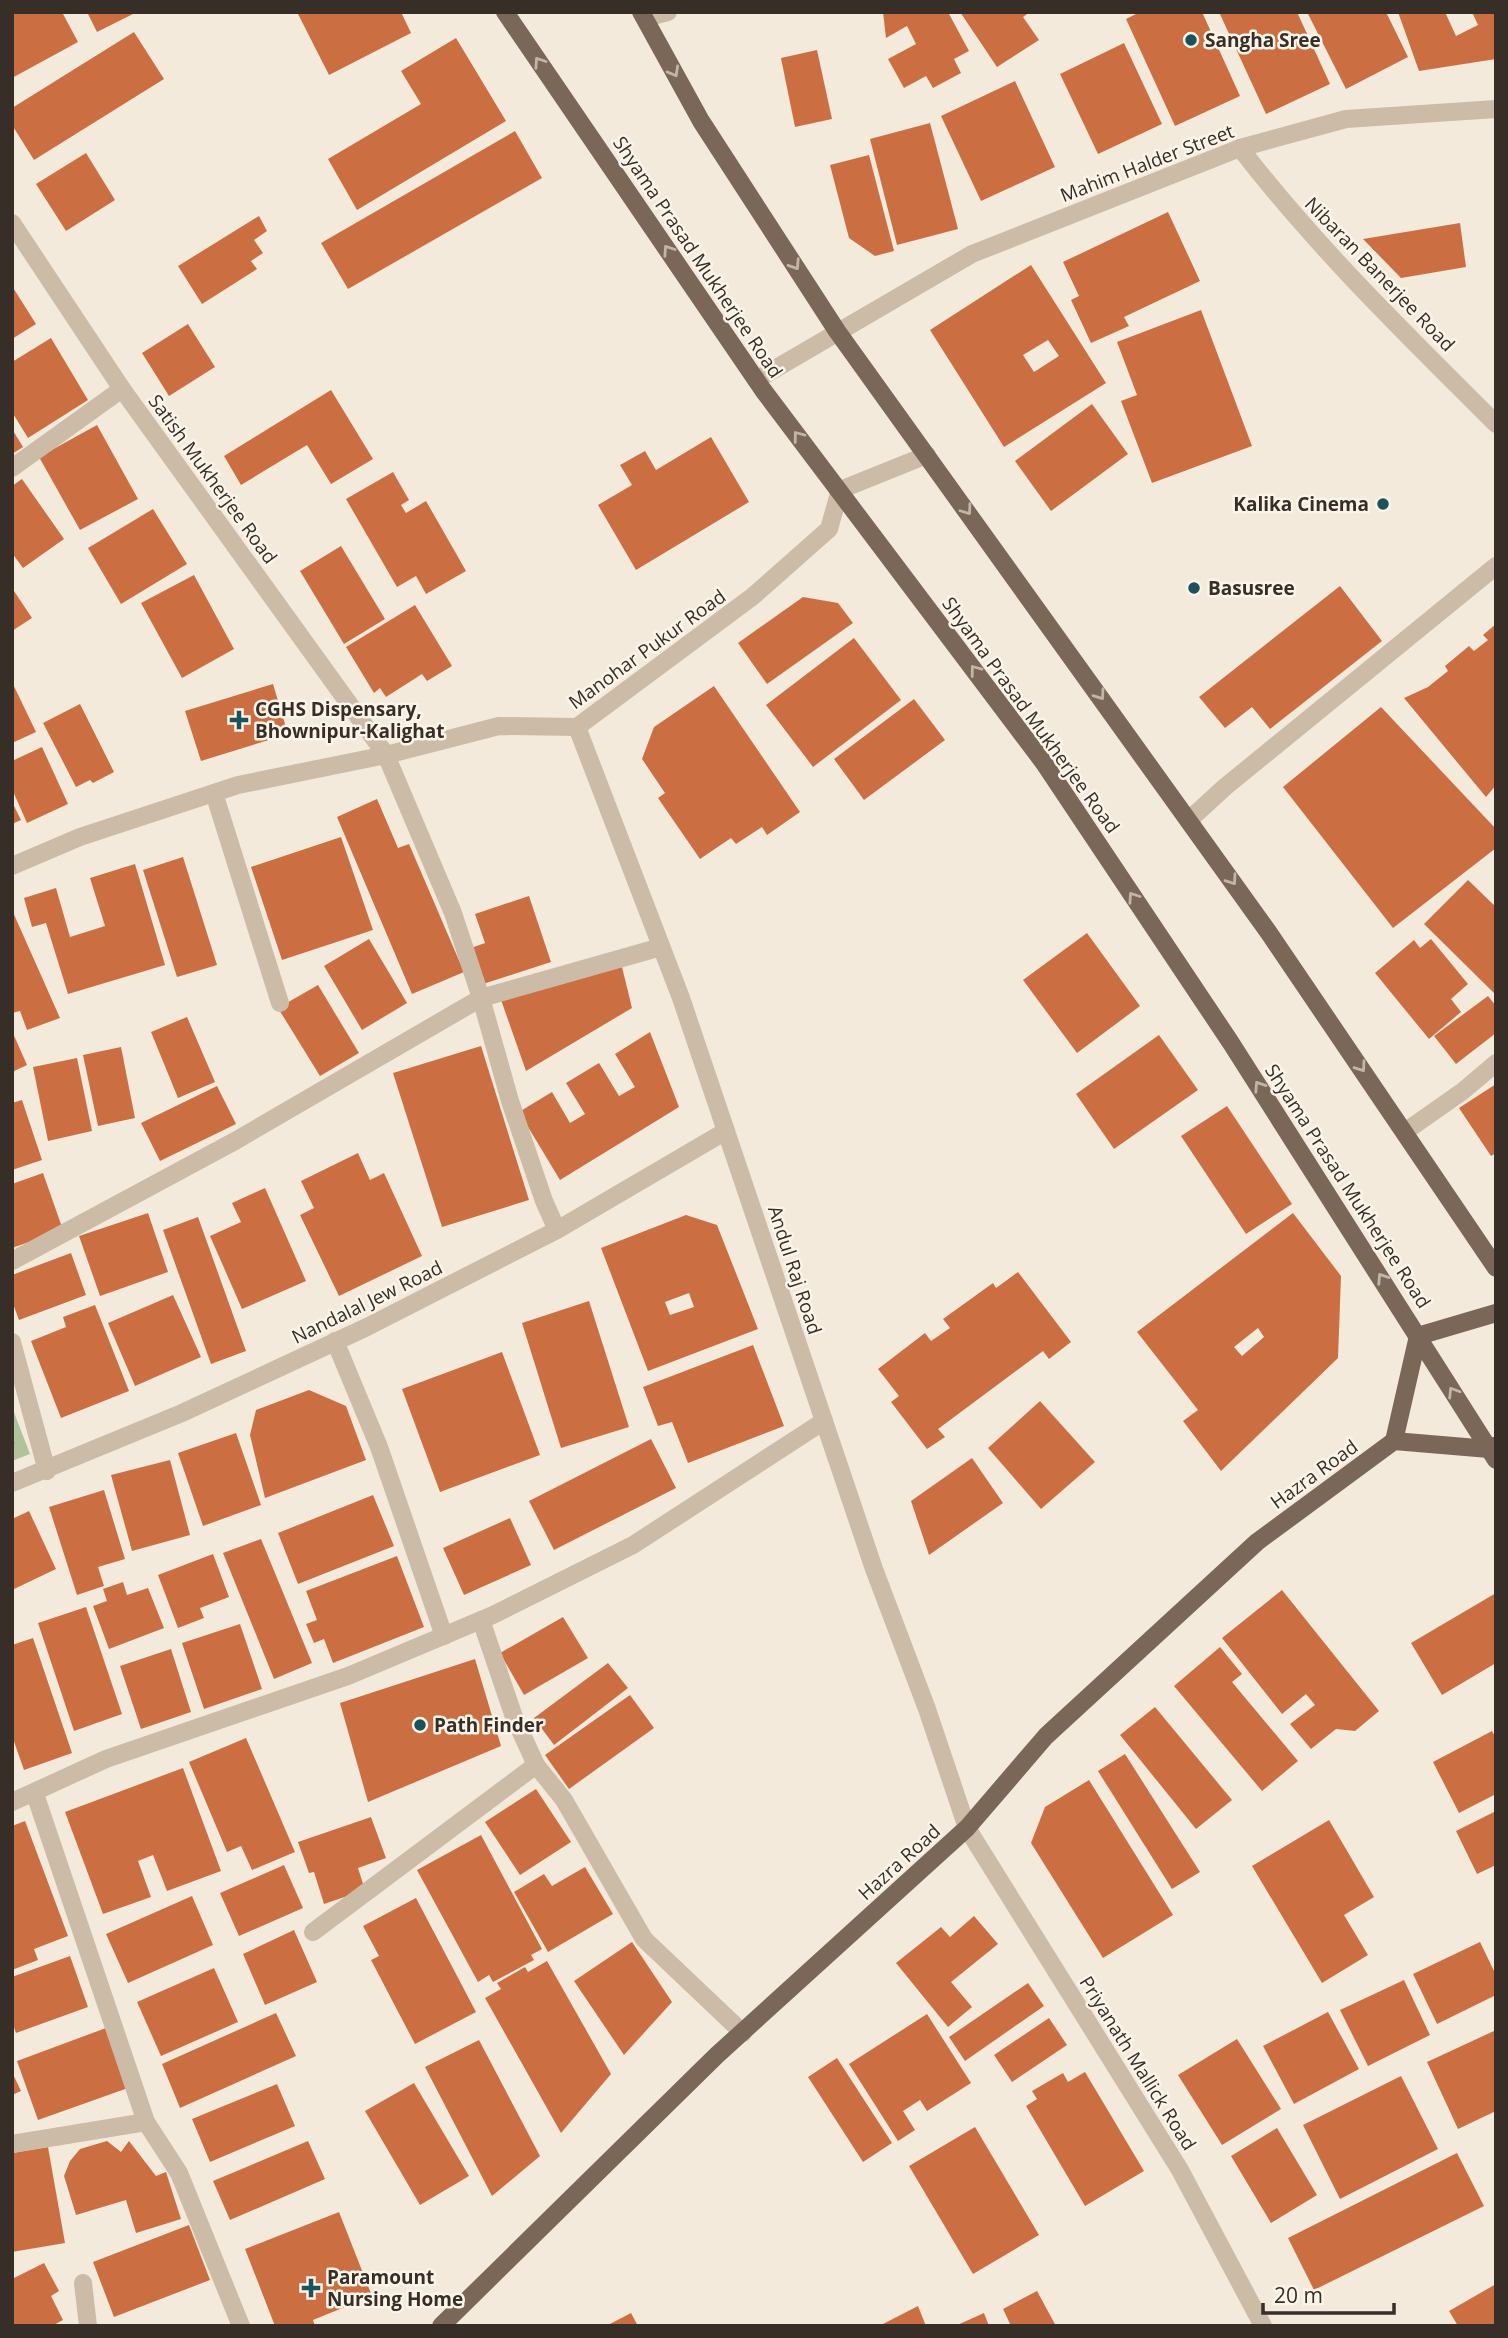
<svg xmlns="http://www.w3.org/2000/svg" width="1508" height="2338" font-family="'Open Sans',sans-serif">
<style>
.park{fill:url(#park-tufts)}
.building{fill:#cb6f42;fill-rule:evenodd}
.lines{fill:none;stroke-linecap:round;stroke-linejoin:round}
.minor{stroke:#ccbba7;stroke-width:18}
.major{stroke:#7b6758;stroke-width:18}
.oneway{stroke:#c1b5a8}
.poi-dot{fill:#1c525b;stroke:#faf4e9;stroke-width:2.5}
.labels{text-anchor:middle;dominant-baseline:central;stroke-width:5;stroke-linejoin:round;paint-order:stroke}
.poi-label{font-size:19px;font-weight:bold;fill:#382e28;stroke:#faf4e9;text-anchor:start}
.street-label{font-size:19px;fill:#382e28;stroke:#faf4e9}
</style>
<defs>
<pattern id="park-tufts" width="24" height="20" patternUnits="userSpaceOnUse" patternTransform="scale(1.75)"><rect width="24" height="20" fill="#b2c39b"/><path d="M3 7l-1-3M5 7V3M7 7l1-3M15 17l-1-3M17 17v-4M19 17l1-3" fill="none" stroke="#929f7e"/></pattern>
</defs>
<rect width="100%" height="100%" fill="#f3eadc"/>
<!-- park -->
<polygon class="park" points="12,1407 30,1454 12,1461"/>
<!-- building -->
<g class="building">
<polygon points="12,12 62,12 78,42 12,78"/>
<polygon points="87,12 137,12 97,32"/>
<polygon points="297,12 401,12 411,33 329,75"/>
<polygon points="883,12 948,12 969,51 954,59 961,73 933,88 926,76 904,88 888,59 916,44 907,26 886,38"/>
<polygon points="960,12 1030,12 1023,17 1039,40 997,67"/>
<polygon points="1140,12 1202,12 1240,96 1175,126 1126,19"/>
<polygon points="1219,12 1297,12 1330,84 1266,114"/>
<polygon points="1307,12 1386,12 1408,57 1346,89"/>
<polygon points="1398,12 1445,12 1456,36 1478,25 1472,12 1496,12 1496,59 1419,71"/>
<polygon points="134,32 164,79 34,160 12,125 12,108"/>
<polygon points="456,38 506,121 357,210 328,159 421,104 401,71"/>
<polygon points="1124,43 1162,124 1098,154 1060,74"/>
<polygon points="817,50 832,119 795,127 781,58"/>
<polygon points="1015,81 1055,167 981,201 941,116"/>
<polygon points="930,123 958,229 897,245 870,139"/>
<polygon points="515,131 542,178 348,289 321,243"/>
<polygon points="86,153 115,200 66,231 36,184"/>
<polygon points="869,155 894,251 875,256 849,238 830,165"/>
<polygon points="1168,212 1200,281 1124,317 1129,326 1091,343 1071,300 1079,296 1063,262"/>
<polygon points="259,216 267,231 254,240 263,253 251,261 257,269 202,304 178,266"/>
<polygon points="1460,223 1466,267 1401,278 1363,239"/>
<path d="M1031,265L1106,383L1004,447L930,330ZM1048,340L1059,356L1034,372L1023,355Z"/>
<polygon points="12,286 36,324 12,339"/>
<polygon points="1201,310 1252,446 1152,483 1121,401 1137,395 1117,342"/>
<polygon points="188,324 215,367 169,396 142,353"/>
<polygon points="51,338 88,400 28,438 12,412 12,362"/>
<polygon points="331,390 373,459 331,484 307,445 241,485 224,456"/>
<polygon points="1092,404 1128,454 1051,511 1015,461"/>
<polygon points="97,425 138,499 80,530 39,457"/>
<polygon points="12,429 23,447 12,454"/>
<polygon points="711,437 749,502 636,570 598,505 632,485 620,465 645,451 656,470"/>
<polygon points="393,472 409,500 401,505 406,513 426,501 466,571 426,594 416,576 397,587 346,499"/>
<polygon points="22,479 64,539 23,568 12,553 12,486"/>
<polygon points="153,509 187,564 121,604 88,548"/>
<polygon points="341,546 385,619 344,644 300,571"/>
<polygon points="194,575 234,649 182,678 141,603"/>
<polygon points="1340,586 1382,641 1270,729 1252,707 1225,728 1199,697"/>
<polygon points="12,588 32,618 12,631"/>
<polygon points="803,597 838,603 853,623 767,684 738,643"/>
<polygon points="415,605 452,666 427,681 422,674 386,697 380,688 374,693 346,647"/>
<polygon points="1496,624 1496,785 1486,797 1404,698 1428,687 1448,671 1445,666 1469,646 1474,651 1488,640 1483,635"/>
<polygon points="854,638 901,700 813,767 766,705"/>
<polygon points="12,682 36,732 12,743"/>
<polygon points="273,684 288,734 201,761 185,711"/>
<polygon points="714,686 800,812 767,835 762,827 736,844 731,838 700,859 658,798 665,793 642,759 654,727"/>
<polygon points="914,699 945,740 864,800 834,759"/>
<polygon points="80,704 114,772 93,783 90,780 76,787 43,723"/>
<polygon points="1381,707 1496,829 1496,848 1393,928 1283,787"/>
<polygon points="42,747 68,804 27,823 12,789 12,761"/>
<polygon points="377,799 398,848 409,844 464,972 412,994 337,817"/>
<polygon points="12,802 21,820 12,824"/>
<polygon points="341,837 373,930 282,960 251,867"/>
<polygon points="183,857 217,965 177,977 143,870"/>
<polygon points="135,864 165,965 68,994 46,923 32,927 24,898 56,888 70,937 105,926 90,878"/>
<polygon points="1468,880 1496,907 1496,995 1424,924"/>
<polygon points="529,896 551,962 483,984 471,948 485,943 475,914"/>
<polygon points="12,910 60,1018 27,1030 20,1011 12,1013"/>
<polygon points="1087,933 1140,1006 1077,1053 1023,980"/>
<polygon points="369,939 407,1003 362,1030 324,966"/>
<polygon points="1431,939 1468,984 1451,999 1461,1012 1429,1039 1375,973 1414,940 1420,948"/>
<polygon points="622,967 632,1008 526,1071 500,997"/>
<polygon points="318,985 359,1053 320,1076 278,1008"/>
<polygon points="1488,996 1496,1006 1496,1033 1456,1064 1434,1036"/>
<polygon points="187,1017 215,1082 178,1098 151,1032"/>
<polygon points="12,1031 27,1065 12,1072"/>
<polygon points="650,1032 679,1107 560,1180 519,1112 552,1092 570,1123 585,1114 566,1083 599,1063 619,1096 635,1087 615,1054"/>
<polygon points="1159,1035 1198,1090 1114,1149 1076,1094"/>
<polygon points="481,1046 529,1200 442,1227 393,1073"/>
<polygon points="121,1047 135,1118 98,1126 83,1055"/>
<polygon points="77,1058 92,1131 48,1141 33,1067"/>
<polygon points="1496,1084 1496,1153 1491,1156 1459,1108"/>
<polygon points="217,1086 236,1124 160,1161 141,1123"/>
<polygon points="22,1100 42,1160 12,1170 12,1103"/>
<polygon points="1227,1106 1292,1204 1246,1234 1181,1136"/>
<polygon points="358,1153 370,1180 384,1173 422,1256 339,1296 300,1215 314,1208 301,1181"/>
<polygon points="43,1173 63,1230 12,1248 12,1184"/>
<polygon points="265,1188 306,1281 242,1309 210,1236 241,1222 232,1203"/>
<polygon points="148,1213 168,1272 100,1296 79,1236"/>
<path d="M1293,1213L1341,1276L1338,1358L1221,1471L1183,1421L1198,1410L1137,1332ZM1258,1328L1264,1337L1242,1356L1234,1347Z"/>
<path d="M686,1215L717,1225L758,1329L648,1371L601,1248ZM689,1293L694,1307L670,1315L665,1302Z"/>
<polygon points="198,1217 246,1351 211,1364 163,1230"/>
<polygon points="71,1253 86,1295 19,1320 12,1301 12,1275"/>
<polygon points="1018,1272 1071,1342 1049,1359 1043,1351 938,1429 945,1437 927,1449 891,1402 899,1396 878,1369 925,1333 931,1341 950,1328 943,1319 993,1283 996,1288"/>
<polygon points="173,1295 201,1357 135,1386 108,1323"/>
<polygon points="589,1301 629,1427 561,1448 522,1323"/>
<polygon points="95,1305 129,1391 61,1418 31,1341 66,1327 63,1317"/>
<polygon points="753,1345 784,1426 688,1463 672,1422 658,1426 643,1387"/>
<polygon points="502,1352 540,1455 440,1492 402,1389"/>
<polygon points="309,1390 346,1406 366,1460 265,1498 250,1435 256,1410"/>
<polygon points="1040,1401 1095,1462 1041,1509 988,1448"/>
<polygon points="236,1433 261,1505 203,1526 178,1453"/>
<polygon points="651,1439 676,1488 554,1550 529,1501"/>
<polygon points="972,1458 1003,1503 929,1555 911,1501"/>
<polygon points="170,1460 190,1535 132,1551 111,1475"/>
<polygon points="104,1490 125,1559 98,1567 104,1586 77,1595 49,1507"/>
<polygon points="373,1495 394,1546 298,1584 278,1533"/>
<polygon points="29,1511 56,1569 12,1590 12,1519"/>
<polygon points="510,1518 531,1565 464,1595 443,1548"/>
<polygon points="261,1539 312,1663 274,1679 223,1553"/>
<polygon points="213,1554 229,1597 200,1608 204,1618 178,1628 158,1575"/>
<polygon points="397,1556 424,1627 333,1663 324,1639 314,1643 306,1624 317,1620 306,1591"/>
<polygon points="123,1582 127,1595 148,1588 164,1628 109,1649 93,1606 107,1601 103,1589"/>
<polygon points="1282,1590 1379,1711 1355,1731 1336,1729 1311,1749 1290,1724 1315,1705 1306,1694 1282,1714 1222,1638"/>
<polygon points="1496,1593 1496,1663 1442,1695 1411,1643"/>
<polygon points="86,1607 122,1714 74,1731 38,1623"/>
<polygon points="563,1617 588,1658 524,1695 500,1653"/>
<polygon points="240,1624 262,1689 204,1709 182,1643"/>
<polygon points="33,1638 72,1753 24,1770 12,1736 12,1645"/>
<polygon points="1220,1647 1242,1674 1232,1682 1298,1761 1262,1791 1174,1686"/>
<polygon points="171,1649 191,1712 141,1729 120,1666"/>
<polygon points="475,1659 501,1746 368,1802 340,1703"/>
<polygon points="608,1663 628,1688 554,1745 534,1718"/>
<polygon points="630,1695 654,1728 569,1789 545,1755"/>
<polygon points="1155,1707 1232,1800 1196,1829 1120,1735"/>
<polygon points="1492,1731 1496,1738 1496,1794 1459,1813 1433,1762"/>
<polygon points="246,1738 295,1852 252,1870 241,1846 227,1852 189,1762"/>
<polygon points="1125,1754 1200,1872 1172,1889 1098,1771"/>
<polygon points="183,1768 221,1871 167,1891 153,1855 138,1861 151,1897 103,1914 65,1812"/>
<polygon points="1089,1780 1173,1915 1103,1958 1031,1843 1045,1807"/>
<polygon points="536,1789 571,1842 520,1875 485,1822"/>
<polygon points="1496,1811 1496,1865 1477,1874 1456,1831"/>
<polygon points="371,1817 386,1858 358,1868 365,1890 324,1904 314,1872 309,1873 298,1842"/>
<polygon points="1329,1820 1374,1897 1344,1915 1368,1955 1322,1983 1252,1866"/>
<polygon points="25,1821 68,1936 34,1949 38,1960 12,1970 12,1826"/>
<polygon points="481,1835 542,1949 531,1955 534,1960 493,1982 489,1975 478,1982 417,1870"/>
<polygon points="284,1865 303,1908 239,1936 220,1893"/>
<polygon points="585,1867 613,1914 548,1952 514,1892 544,1874 552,1886"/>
<polygon points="192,1896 213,1945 128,1983 106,1934"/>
<polygon points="416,1898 476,2012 415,2044 371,1960 379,1956 363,1926"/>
<polygon points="974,1916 998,1944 951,1982 972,2007 948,2027 896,1963 941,1927 950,1937"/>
<polygon points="294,1930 317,1982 265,2005 243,1954"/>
<polygon points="632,1942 672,2002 624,2055 574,1981"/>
<polygon points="1480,1942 1496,1975 1496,1995 1437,2024 1413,1974"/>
<polygon points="70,1956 88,2007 16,2033 12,2022 12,1977"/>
<polygon points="547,1961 611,2074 561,2133 485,1998 501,1989 497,1983 525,1967 528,1972"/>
<polygon points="214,1968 238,2022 161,2056 137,2002"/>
<polygon points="1404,1980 1430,2035 1368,2066 1340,2010"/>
<polygon points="1028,1983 1044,2006 965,2061 949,2037"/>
<polygon points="1328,2012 1359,2069 1294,2104 1263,2046"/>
<polygon points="276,2013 296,2056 180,2108 162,2064"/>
<polygon points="927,2014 971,2083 927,2111 920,2100 903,2111 915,2130 898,2141 849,2064"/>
<polygon points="1049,2018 1067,2045 1012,2082 994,2055"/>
<polygon points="106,2028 128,2088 38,2120 17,2061"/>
<polygon points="1496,2030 1496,2111 1458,2129 1427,2062"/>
<polygon points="1237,2039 1281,2109 1222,2145 1178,2075"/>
<polygon points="479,2040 540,2156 492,2196 425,2067"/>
<polygon points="837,2058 892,2143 863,2162 808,2077"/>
<polygon points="12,2072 21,2091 12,2095"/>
<polygon points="1085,2072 1144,2171 1085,2206 1026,2106 1037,2099 1032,2091 1063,2073 1068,2082"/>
<polygon points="1401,2076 1438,2149 1340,2199 1303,2125"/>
<polygon points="414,2083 469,2176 420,2205 365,2111"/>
<polygon points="277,2084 295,2126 210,2162 192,2119"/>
<polygon points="975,2127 1039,2235 973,2274 909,2166"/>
<polygon points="1277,2128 1317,2195 1271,2223 1231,2156"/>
<polygon points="107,2141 121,2152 129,2141 156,2176 166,2172 181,2219 136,2233 126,2200 76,2215 64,2176 70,2161 80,2149"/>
<polygon points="308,2141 325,2179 230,2220 213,2181"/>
<polygon points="48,2147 65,2243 12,2252 12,2153"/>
<polygon points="1457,2153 1484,2206 1314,2290 1288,2238"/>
<polygon points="339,2212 372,2296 313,2320 315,2326 275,2326 245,2249"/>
<polygon points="189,2225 210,2280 114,2317 93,2262"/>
<polygon points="44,2263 59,2291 51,2296 63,2320 52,2326 12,2326 12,2279"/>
<polygon points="1496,2284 1496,2326 1458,2326 1449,2311"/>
<polygon points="1037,2291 1056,2326 1011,2326 1003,2309"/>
<polygon points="918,2306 926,2326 879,2326"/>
<polygon points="631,2313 638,2326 606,2326"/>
<polygon points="984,2313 989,2326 955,2326"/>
</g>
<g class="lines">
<!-- minor -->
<g class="minor">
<polyline points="645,18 668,12"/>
<path d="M1240,148C1317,248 1407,335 1496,424"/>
<polyline points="12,223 122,389 386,755 453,913 481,998 510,1101 544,1201 557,1230"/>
<polyline points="756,380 972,254 1240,148 1346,119 1496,109"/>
<polyline points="12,468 122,389"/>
<polyline points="577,727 681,998 874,1569 927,1709 967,1828 1180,2170 1263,2326"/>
<polyline points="214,793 280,1003"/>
<polyline points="1189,820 1225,787 1496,566"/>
<polyline points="12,866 80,837 238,785 386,755 499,726 577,727 752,597 829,529 840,490 927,455"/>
<polyline points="1406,1131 1463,1091 1496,1063"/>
<polyline points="12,1261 235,1141 481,998 661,947"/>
<polyline points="335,1341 379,1447 444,1636"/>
<polyline points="12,1342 47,1471"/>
<polyline points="12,1483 182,1413 367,1327 557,1230 726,1131"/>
<polyline points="481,1620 514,1717 536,1765 564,1800 644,1939 743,2033"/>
<polyline points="35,1794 146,2122 179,2173 241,2326"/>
<polyline points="12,1802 106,1759 348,1676 493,1615 633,1545 824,1421"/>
<polyline points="313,1932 536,1765"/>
<polyline points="12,2144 146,2122"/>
<polyline points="83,2283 88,2326"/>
</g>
<!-- major -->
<g class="major">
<polyline points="505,12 763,390 1044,763 1231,1043 1496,1460"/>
<polyline points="641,12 701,121 837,331 1269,933 1496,1268"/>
<polyline points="1418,1336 1496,1313"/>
<polyline points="1394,1441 1418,1336"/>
<polyline points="1394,1441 1489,1449 1494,1446"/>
<polyline points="441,2326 717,2055 967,1828 1046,1736 1257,1542 1394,1441"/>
</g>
</g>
<!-- one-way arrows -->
<defs><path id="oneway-chevron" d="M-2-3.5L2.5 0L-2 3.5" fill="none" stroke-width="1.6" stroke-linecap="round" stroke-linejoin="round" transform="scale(1.75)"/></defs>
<g class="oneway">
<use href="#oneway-chevron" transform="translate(539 62) rotate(-124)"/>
<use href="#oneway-chevron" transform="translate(674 72) rotate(61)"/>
<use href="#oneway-chevron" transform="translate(668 250) rotate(-124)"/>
<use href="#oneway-chevron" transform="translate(795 265) rotate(57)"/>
<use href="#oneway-chevron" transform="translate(798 436) rotate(-127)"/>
<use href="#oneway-chevron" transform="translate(967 510) rotate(54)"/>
<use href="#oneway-chevron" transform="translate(975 670) rotate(-127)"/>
<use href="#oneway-chevron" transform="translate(1100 695) rotate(55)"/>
<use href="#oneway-chevron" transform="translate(1232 880) rotate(55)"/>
<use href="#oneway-chevron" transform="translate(1133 897) rotate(-124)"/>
<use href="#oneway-chevron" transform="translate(1361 1067) rotate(55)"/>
<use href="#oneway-chevron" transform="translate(1259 1086) rotate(-123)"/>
<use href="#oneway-chevron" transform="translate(1382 1278) rotate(-123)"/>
<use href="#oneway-chevron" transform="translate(1453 1392) rotate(-122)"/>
</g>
<!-- markers -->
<g class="poi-dot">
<circle cx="1191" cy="40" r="7"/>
<circle cx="1383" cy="504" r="7"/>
<circle cx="1194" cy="588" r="7"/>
<path d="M235.5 709.5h7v7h7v7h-7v7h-7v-7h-7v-7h7z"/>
<circle cx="420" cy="1725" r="7"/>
<path d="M307.5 2277.5h7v7h7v7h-7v7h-7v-7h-7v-7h7z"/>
</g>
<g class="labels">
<!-- poi labels -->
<g class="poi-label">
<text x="1205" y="40">Sangha Sree</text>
<text x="1369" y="504" text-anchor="end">Kalika Cinema</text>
<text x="1208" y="588">Basusree</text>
<text x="255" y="709">CGHS Dispensary,<tspan x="255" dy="22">Bhownipur-Kalighat</tspan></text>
<text x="434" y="1725">Path Finder</text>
<text x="327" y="2277">Paramount<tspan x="327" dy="22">Nursing Home</tspan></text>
</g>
<!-- street labels -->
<g class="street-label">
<text transform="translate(1147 163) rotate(-21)">Mahim Halder Street</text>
<text transform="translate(698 257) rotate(56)">Shyama Prasad Mukherjee Road</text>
<text transform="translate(1380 274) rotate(46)">Nibaran Banerjee Road</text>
<text transform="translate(213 479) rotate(54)">Satish Mukherjee Road</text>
<text transform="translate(647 649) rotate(-36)">Manohar Pukur Road</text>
<text transform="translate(1031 715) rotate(54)">Shyama Prasad Mukherjee Road</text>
<text transform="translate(1348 1186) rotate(57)">Shyama Prasad Mukherjee Road</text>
<text transform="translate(795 1270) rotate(72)">Andul Raj Road</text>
<text transform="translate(367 1302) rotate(-26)">Nandalal Jew Road</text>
<text transform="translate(1314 1474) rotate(-36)">Hazra Road</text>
<text transform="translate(899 1862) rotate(-42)">Hazra Road</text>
<text transform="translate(1138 2063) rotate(58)">Priyanath Mallick Road</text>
</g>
</g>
<!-- border -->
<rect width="1508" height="2338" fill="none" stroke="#382e28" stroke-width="28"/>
<!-- scale -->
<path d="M1263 2303v10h131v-10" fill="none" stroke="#382e28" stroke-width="3.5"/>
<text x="1274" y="2303" font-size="21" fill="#382e28" stroke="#faf4e9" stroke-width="5" paint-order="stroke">20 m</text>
</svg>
